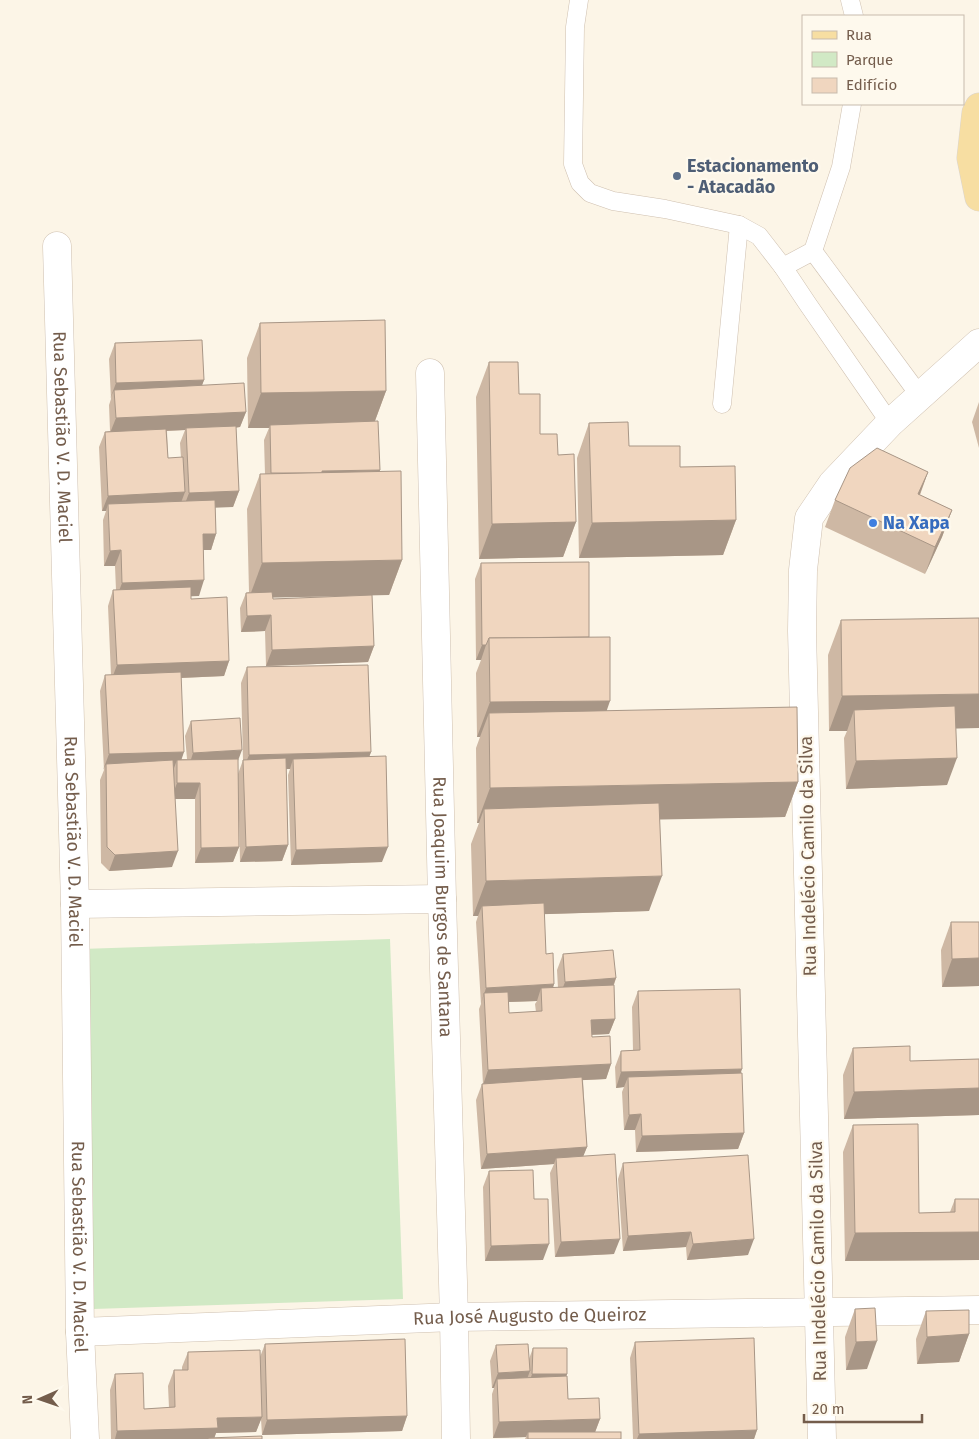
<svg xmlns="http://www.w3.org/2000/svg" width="979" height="1439" font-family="'Fira Sans',sans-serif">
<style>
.green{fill:#d1e9c5}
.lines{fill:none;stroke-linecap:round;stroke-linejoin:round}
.service-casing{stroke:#cfc0b0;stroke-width:19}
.minor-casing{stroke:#cfc0b0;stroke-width:29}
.primary-casing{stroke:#dbd5d0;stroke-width:29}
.service{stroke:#fff;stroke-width:18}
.minor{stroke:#fff;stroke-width:28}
.primary{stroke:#f7dea2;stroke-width:28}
.wall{fill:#ceb8a4;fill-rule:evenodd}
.shaded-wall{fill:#a89686}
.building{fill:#f0d6bf;stroke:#a89686}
.service-dot{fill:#5c6f8a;stroke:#fef9ed;stroke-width:2}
.shop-dot{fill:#3f7fe0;stroke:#fef9ed;stroke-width:2}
.labels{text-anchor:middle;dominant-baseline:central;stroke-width:4.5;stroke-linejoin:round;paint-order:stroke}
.service-label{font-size:18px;font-weight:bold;fill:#4e5e75;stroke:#fef9ed;text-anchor:start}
.street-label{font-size:18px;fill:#745d4c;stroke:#fef9ed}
.shop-label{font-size:18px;font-weight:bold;fill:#366cbe;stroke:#fef9ed;text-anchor:start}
</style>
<rect width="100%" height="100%" fill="#fcf5e7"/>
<!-- green -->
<polygon class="green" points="390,939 403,1299 93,1309 81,949"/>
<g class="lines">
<defs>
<g id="service">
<polyline points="579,0 575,27 573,164 580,183 590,193 613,201 665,209 739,225 759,236 783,267 807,303 890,423"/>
<polyline points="850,0 854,16"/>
<polyline points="813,251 920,396"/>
<polyline points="783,267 813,251 841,167 852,104"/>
<polyline points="722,404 739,225"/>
</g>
<g id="minor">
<path id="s1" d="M57,246L75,904L80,1332L85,1439"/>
<path id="s2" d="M430,373L442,899L454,1317L456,1439"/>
<polyline points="75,904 442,899"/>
<path id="s3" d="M80,1332L454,1317L979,1310"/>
<polyline points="822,1439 802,631 803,570 809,518 832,484 890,423 979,343"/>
</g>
<polyline id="primary" points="979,107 976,113 971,158 979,197"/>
</defs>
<!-- service casing -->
<use href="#service" class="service-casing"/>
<!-- minor casing -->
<use href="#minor" class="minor-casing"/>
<!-- primary casing -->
<use href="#primary" class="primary-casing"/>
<!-- service -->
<use href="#service" class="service"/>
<!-- minor -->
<use href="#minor" class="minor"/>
<!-- primary -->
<use href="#primary" class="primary"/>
</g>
<!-- wall -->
<g class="wall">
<path d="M260,323L386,391L375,421L380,470L379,472L402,560L389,595H372L374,646L368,662L266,666L265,631L241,632L240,608L246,593L249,592L247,509L260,474H265L264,440L269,428H248L247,358ZM357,596L273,599V597Z"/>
<path d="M115,343L204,380L202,385L246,412L240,427L236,428L239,491L233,507H215L216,534L211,550H203L199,596H191V599L229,661L224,676L181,678V759H187L185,736L191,721L238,762V774L243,760L241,683L247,667L371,752L369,757L382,862L291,865L288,775L290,769H286L288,845L282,861L240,862L239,819V847L233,862L195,863V799H175L172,867L109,871L101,863L100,780L104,770L100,691L105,675H111L108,606L113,590H116L115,566H104L103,520L106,511H102L99,447L105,432L110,431L109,405L111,399L109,359ZM185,430L180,443L181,458H168L167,431Z"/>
<polygon points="489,362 519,394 540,434 558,455 576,522 563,557 479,559 476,397"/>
<polygon points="979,402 979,448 972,422"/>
<polygon points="589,423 629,446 680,467 736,520 723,555 579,558 577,458"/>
<polygon points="928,472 920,495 952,510 942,537 925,574 825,527 835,500"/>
<path d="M481,563L589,637L607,711L798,782L785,817L660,819L649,911L544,914L546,954L554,984L553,988H558L557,970L563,954L616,978L614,985L615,1019L609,1034L592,1035V1037L611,1064L606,1079L583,1080L587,1147L583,1156L614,1254L555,1257L550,1173L554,1164L481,1169L476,1100L482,1084H483L479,1009L481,1004L476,922L478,916H473L471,844L479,823H477L476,748L480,737H477L476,673L481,660H476L475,579ZM537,1001L535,1004L536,1012L509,1013V1002Z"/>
<polygon points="841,620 956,729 947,785 846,789 844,738 847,731 829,731 828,655"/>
<polygon points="951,922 979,922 979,986 942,987 941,950"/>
<polygon points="638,991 741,1073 744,1133 738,1149 636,1152 635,1130 624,1130 622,1092 624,1087 616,1088 615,1067 621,1051 633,1050 632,1007"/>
<polygon points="853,1048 910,1061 979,1059 979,1115 844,1119 843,1075"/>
<polygon points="853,1125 919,1213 950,1212 955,1199 979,1199 979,1260 845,1261 843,1152"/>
<polygon points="623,1163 748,1255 687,1260 686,1247 623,1251 618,1179"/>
<polygon points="489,1171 534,1199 543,1260 485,1261 483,1187"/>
<polygon points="855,1309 867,1369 846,1370 845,1337"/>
<polygon points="926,1311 969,1334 959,1362 917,1364 916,1339"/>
<polygon points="635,1342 757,1430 754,1439 633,1439 630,1358"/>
<polygon points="265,1344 407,1416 402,1431 262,1435 261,1419 256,1432 216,1433 214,1438 262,1439 111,1439 110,1390 115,1374 144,1409 169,1408 168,1386 174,1370 182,1370 182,1367 188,1352 260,1357"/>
<polygon points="496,1345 529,1359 533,1348 567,1374 566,1376 568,1399 600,1419 595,1432 621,1439 525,1439 526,1437 493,1438 492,1394 494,1388 492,1388 490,1361"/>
</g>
<!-- shaded-wall -->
<g class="shaded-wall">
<polygon points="204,380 198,396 114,390 110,399 116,383"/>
<polygon points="386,391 373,426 270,425 269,428 248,428 261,393"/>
<polygon points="246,412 240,427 186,430 186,428 185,430 110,433 116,418"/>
<polygon points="380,470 374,485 266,502 322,471"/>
<polygon points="928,472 918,499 918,494"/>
<polygon points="239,491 233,507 183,509 189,493"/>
<polygon points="185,492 179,508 108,504 106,511 102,511 108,496"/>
<polygon points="952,510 942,537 925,574 935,547"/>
<polygon points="736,520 723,555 579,558 592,523"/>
<polygon points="576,522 563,557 479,559 492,524"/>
<polygon points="203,534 216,534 211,550 197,550"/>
<polygon points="121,550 115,566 104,566 110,551"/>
<polygon points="402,560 389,595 249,598 262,563"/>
<polygon points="204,580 199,596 116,599 122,583"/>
<polygon points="271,615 265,631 241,632 247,616"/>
<polygon points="482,645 486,645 481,660 476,660"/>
<polygon points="374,646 368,662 266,666 272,650"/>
<polygon points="229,661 224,676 111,681 117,665"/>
<polygon points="979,694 979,728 855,731 854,710 847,731 829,731 842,696"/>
<polygon points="610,701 598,736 489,713 480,737 477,737 490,702"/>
<polygon points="242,750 236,766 188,769 193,753"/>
<polygon points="184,752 179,767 177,760 174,768 106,770 106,764 103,770 109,754"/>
<polygon points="371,752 365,768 293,759 290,769 243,770 249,755"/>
<polygon points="957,758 947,785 846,789 856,761"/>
<polygon points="798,782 785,817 484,823 484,809 479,823 477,823 490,788"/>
<polygon points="177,783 200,783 195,799 171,799"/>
<polygon points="288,845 282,861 240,862 246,847"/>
<polygon points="239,847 233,862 195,863 201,848"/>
<polygon points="388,847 382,862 291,865 296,850"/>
<polygon points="178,851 172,867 109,871 115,855"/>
<polygon points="662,876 649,911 483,916 482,906 478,916 473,916 486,881"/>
<polygon points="979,958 979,986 942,987 952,959"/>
<polygon points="616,978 610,994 559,998 565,982"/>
<polygon points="554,984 549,1000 541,988 537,1001 485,1003 484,993 481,1004 486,988"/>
<polygon points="615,1019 609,1034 585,1035 591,1020"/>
<polygon points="611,1064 606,1079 483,1085 488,1070"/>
<polygon points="742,1069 737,1085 628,1077 624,1087 616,1088 621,1072"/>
<polygon points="979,1088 979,1115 844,1119 854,1092"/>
<polygon points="641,1114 635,1130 624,1130 629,1115"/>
<polygon points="744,1133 738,1149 636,1152 642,1136"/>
<polygon points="587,1147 581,1162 556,1158 554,1164 481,1169 487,1154"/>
<polygon points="691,1232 686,1247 623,1251 628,1236"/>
<polygon points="979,1232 979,1260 845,1261 855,1233"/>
<polygon points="620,1239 614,1254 555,1257 561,1242"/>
<polygon points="754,1239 748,1255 687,1260 693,1244"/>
<polygon points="549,1244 543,1260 485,1261 491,1246"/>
<polygon points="969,1334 959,1362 917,1364 927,1337"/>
<polygon points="877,1341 867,1369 846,1370 856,1342"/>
<polygon points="530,1371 524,1387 497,1379 494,1388 492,1388 498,1373"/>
<polygon points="532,1374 567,1374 561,1390 527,1390"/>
<polygon points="407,1416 402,1431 262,1435 267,1420"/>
<polygon points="262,1417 256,1432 216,1433 214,1439 208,1438 208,1439 115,1439 117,1431 217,1418"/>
<polygon points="600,1419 594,1435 528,1432 526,1437 493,1438 499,1422"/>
<polygon points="757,1430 754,1439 637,1439 639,1434"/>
</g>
<!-- building -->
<g class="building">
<polygon points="385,320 386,391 261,393 260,323"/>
<polygon points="202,340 204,380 116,383 115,343"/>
<polygon points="489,362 518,362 519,394 540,394 540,434 557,434 558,455 574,454 576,522 492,524"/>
<polygon points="244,383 246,412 116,418 114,390"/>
<polygon points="378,421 380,470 322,471 322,473 271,473 270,425"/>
<polygon points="628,422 629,446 680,446 680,467 735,466 736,520 592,523 589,423"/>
<polygon points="236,426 239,491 189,493 186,428"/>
<polygon points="166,429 168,458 183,457 185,492 108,496 105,432"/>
<polygon points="877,448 928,472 918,494 952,510 935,547 835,500 850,468"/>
<polygon points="401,471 402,560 262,563 260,474"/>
<polygon points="215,500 216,534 203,534 204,580 122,583 121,550 110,551 108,504"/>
<polygon points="589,562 589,637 489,638 486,645 482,645 481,563"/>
<polygon points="191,587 191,599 227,597 229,661 117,665 113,590"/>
<polygon points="272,592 273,599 372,595 374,646 272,650 271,615 247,616 246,593"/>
<polygon points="979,618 979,694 842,696 841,620"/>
<polygon points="610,637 610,701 490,702 489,638"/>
<polygon points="368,665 371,752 249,755 247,667"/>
<polygon points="181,672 184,752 109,754 105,675"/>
<polygon points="955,706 957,758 856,761 854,710"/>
<polygon points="797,707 798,782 490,788 489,713"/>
<polygon points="240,718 242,750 193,753 191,721"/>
<polygon points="386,756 388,847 296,850 293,759"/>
<polygon points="286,758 288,845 246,847 243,760"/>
<polygon points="238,759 239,847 201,848 200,783 177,783 177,760"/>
<polygon points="173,760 178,851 115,855 107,847 106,764"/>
<polygon points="659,803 662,876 486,881 484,809"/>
<polygon points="544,903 546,954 553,953 554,984 486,988 482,906"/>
<polygon points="951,922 979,922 979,958 952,959"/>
<polygon points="613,950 616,978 565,982 563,954"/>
<polygon points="614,985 615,1019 591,1020 592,1037 610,1036 611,1064 488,1070 484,993 508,992 509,1013 542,1011 541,988"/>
<polygon points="740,989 742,1069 621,1072 621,1051 640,1050 638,991"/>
<polygon points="910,1046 910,1061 979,1059 979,1088 854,1092 853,1048"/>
<polygon points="742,1073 744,1133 642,1136 641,1114 629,1115 628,1077"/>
<polygon points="582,1077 587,1147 487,1154 482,1084"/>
<polygon points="918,1124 919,1213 955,1212 955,1199 979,1199 979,1232 855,1233 853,1125"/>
<polygon points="615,1154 620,1239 561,1242 556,1158"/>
<polygon points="748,1155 754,1239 693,1244 691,1232 628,1236 623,1163"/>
<polygon points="533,1170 534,1199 548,1199 549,1244 491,1246 489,1171"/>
<polygon points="875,1308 877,1341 856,1342 855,1309"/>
<polygon points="969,1310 969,1334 927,1337 926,1311"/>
<polygon points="754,1338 757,1430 639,1434 635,1342"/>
<polygon points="405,1339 407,1416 267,1420 265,1344"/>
<polygon points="528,1344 530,1371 498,1373 496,1345"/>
<polygon points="533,1348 567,1348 567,1374 532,1374"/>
<polygon points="260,1350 262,1417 217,1418 218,1428 117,1431 115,1374 143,1373 144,1409 175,1407 174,1370 188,1370 188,1352"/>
<polygon points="567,1376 568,1399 599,1398 600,1419 499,1422 497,1379"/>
<rect x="528" y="1432" width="93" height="7"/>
<polygon points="262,1436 262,1439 208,1439 208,1438"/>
</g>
<!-- markers -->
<circle class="service-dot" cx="677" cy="176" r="5"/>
<circle class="shop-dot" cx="873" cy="523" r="5"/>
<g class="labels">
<!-- service labels -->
<g class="service-label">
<text x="687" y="166">Estacionamento<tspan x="687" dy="21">- Atacadão</tspan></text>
</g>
<!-- street labels -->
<g class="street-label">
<text stroke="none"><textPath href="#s1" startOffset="191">Rua Sebastião V. D. Maciel</textPath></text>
<text stroke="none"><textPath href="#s1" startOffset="596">Rua Sebastião V. D. Maciel</textPath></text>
<text transform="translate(808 856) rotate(-91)">Rua Indelécio Camilo da Silva</text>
<text stroke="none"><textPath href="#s2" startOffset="534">Rua Joaquim Burgos de Santana</textPath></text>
<text stroke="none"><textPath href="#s1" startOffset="1001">Rua Sebastião V. D. Maciel</textPath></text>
<text transform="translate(818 1261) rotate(-91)">Rua Indelécio Camilo da Silva</text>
<text stroke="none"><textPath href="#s3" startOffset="450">Rua José Augusto de Queiroz</textPath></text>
</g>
<!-- shop labels -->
<g class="shop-label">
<text x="883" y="523">Na Xapa</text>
</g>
</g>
<!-- legend -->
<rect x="802" y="15" width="162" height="90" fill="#fef9ed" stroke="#c7bbad"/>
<rect x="812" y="31" width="25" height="8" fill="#f7dea2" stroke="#c7bbad"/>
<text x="846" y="40" font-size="15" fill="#745d4c">Rua</text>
<rect x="812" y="52" width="25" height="15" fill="#d1e9c5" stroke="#c7bbad"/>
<text x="846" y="65" font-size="15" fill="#745d4c">Parque</text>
<rect x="812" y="78" width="25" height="15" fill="#f0d6bf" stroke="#c7bbad"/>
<text x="846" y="90" font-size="15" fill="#745d4c">Edifício</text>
<!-- north arrow -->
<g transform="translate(40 1399) rotate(268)" stroke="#fef9ed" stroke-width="4" paint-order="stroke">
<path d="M0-4L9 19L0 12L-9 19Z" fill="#745d4c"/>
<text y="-8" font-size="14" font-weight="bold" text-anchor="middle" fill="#745d4c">N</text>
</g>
<!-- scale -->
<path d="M804 1414v8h118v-8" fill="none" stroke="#745d4c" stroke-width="2.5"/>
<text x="812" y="1414" font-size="15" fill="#745d4c" stroke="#fef9ed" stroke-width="4" paint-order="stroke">20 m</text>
</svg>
